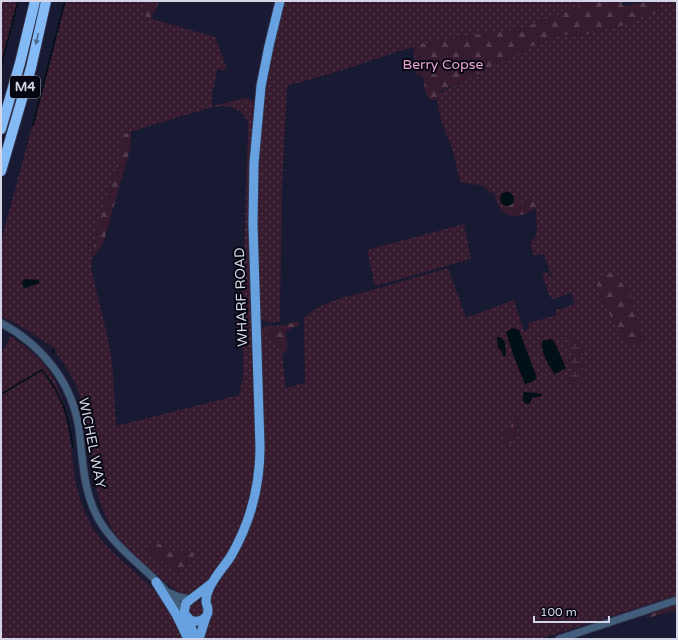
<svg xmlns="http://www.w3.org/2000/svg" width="678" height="640" font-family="'Varela Round',sans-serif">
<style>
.green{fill:url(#green-dots);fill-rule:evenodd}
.forest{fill:url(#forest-firs)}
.wetland{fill:url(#wetland-marsh)}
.water{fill:#011016}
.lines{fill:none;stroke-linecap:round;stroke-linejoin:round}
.stream{stroke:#011016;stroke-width:1.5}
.minor-casing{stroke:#32334b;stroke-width:9}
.major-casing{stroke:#32334b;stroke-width:11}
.highway-casing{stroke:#32334b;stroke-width:12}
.minor{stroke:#435e7c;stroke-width:7}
.major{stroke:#67a1df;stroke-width:9}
.highway{stroke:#84bbf7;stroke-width:10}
.oneway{fill:#4b6a8f}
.labels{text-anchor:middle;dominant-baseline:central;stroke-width:4;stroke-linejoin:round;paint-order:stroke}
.shield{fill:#050610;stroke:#9698a7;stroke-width:1}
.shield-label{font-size:13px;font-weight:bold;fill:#d4d6e8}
.park-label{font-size:14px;fill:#eaa6d3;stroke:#050610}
.street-label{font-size:14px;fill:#d4d6e8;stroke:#050610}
</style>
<defs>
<pattern id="green-dots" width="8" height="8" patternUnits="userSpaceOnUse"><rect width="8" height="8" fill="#371b2e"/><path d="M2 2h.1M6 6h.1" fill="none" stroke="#533b4c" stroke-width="1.8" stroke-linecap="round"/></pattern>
<pattern id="forest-firs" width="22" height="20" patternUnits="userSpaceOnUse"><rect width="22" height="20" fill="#371b2e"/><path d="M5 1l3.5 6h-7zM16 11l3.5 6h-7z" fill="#533b4c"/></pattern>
<pattern id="wetland-marsh" width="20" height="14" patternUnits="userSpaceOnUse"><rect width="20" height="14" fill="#371b2e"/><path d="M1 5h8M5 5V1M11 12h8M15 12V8" fill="none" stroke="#533b4c"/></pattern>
</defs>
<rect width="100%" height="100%" fill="#181932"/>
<!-- green -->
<g class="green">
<polygon points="1,1 18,1 1,66"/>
<path d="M65,1H147L145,12L146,19H152L215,37L226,66L225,70L218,69L212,94V106L245,98L252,100L255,105C253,139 250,173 250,206C249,247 251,288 252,328C252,360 254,391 255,422C255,435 257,449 256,462C252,503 237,546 210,578C190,601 182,597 161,578C149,568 136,557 125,546C103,522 95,491 91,460C88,439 87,417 80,396C77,385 70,374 64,364C60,358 56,353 53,347L20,326L1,316V241L46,76ZM226,106C237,108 246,113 248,125L243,288L236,330L241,342L243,353V378L239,395L116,426L113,374L111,355L106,330L91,268L94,242L121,154L123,134L212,107Z"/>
<path d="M285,1H589L568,11L517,30L500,31L415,45L413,48L406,49L346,69L287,86L282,186L280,322C271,322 264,324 259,315C257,247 254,179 261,111C265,74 275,37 285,1Z"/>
<path d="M652,1H677V595L540,639H204C206,630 211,622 213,613C214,607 210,603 211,597L238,550L255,511L261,329L265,326L287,325L267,333L272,336L282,354L286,388L305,383L304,318C321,301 347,297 369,291C395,283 422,276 448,268L466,318L514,300L524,331L529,329L528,323L556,315V310L575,304L571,293L553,299L550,297L542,274L548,272L551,278H552L544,254L534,256L530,244L535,238L537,228L535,199L522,204L519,197L503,209V212L498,205L494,192L490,193L484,186L460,182C458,172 456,162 453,152C448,136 435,110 438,94L499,62L557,35L588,34L605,28L625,25L638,18L659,12L654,1ZM614,277L624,284L630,344C615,327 604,305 595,283ZM514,419L518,420L519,429L502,442Z"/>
<polygon points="464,224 471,259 375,286 367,250"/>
<path d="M11,336C22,344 34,353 43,363C75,401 67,452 79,496C81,504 85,512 88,519C101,547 128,564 149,585C164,600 175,619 182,639H1V354Z"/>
<circle cx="196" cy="609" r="8"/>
</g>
<!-- forest -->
<g class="forest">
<polygon points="147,1 159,1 156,10 151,16 152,19 146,19 145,12"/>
<path d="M589,1H622V5L625,6C634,4 649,0 656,4L659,12L638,18L625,25L605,28L588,34L557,35L532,46L478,74L441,91L438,94L437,100C424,101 425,87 423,77L420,75H416L414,55V45L500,31L517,30L568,11Z"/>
<path d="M131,132V146L103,244L92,259C96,217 118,177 123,134Z"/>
<path d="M519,197L522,204L535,199L536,208C528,214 511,220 503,212L504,206Z"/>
<path d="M611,272C616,279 623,283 628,289L643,336L642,340L639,344L630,345C614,327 604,304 595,282L599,280L598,278Z"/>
<path d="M297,321L299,322V325L286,331C285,339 292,350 282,354L272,336L265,332L266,330L283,326Z"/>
<path d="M516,417C521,427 516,446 504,446L502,442L504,438L502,434L503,431L511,426L514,418Z"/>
<polygon points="152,544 161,544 173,551 191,550 192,550 194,555 193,558 179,571 175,573 149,551 150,546"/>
<polygon points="677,602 677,610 643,619 659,610"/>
</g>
<!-- wetland -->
<g class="wetland">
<path d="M567,337L577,338L580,344L587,350L586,353C576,359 559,350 567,337Z"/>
<path d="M570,357L578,358L583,363C583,373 583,384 570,382L568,380L571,369L568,359Z"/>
</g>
<!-- water -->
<g class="water">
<circle cx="507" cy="199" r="7"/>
<polygon points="26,279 39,280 39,283 26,288 23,287 22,281"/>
<polygon points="513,328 519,330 537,378 532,382 525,384 514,357 506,332"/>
<polygon points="497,337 500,337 505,342 506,356 503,356 501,350 498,348"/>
<path d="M551,339L554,341L566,368L555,374C549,367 540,351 542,341Z"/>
<path d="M524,392L536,393L542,394V396L532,398L530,403C527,405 525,403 523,401V394Z"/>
</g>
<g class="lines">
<!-- stream -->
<g class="stream">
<polyline points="1,66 18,1"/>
<polyline points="33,125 65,1"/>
<polyline points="53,353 54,349"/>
<path d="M1,394L42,370C63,396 68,416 73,447"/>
</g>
<defs>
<g id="minor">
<path d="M1,323C42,345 72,382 79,429C83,461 83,492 99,520C117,550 146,568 168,593C174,599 180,607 185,614"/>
<polyline points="170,593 179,597 190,599"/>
<polyline points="559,639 677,600"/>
</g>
<g id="major">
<polyline points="156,582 176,614 188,639"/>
<path d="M212,583L186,603L184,613L190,620C198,623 208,620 208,610C208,607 206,604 206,601C206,597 207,593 209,589C214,577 224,567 231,556C250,523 260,485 260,447L253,224L254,163L261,86L269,46L280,1"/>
<polyline points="187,617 196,639"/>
<polyline points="199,639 206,617"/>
</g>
<g id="highway">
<polyline points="1,129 20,63 35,1"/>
<polyline points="1,171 31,68 46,1"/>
</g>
</defs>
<!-- minor casing -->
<use href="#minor" class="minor-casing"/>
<!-- major casing -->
<use href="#major" class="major-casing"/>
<!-- highway casing -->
<use href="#highway" class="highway-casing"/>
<!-- minor -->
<use href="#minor" class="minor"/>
<!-- major -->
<use href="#major" class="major"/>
<!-- highway -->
<use href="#highway" class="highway"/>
</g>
<!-- one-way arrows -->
<defs><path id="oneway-solid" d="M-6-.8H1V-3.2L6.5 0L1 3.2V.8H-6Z"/></defs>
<use class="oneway" href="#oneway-solid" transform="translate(37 39) rotate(103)"/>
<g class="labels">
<!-- shield labels -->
<rect class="shield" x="10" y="76" width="30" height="22" rx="3"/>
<g class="shield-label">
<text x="25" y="87">M4</text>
</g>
<!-- park labels -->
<g class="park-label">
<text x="443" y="64">Berry Copse</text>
</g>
<!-- street labels -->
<g class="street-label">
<text transform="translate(241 297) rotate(-92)">WHARF ROAD</text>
<text transform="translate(92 443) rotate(79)">WICHEL WAY</text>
</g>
</g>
<!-- border -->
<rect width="678" height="640" fill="none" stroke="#d4d6e8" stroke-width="4"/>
<!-- scale -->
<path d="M534 616v6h75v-6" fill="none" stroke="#d4d6e8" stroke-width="2"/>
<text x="540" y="616" font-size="12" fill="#d4d6e8" stroke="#050610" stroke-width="3" paint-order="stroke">100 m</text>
</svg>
